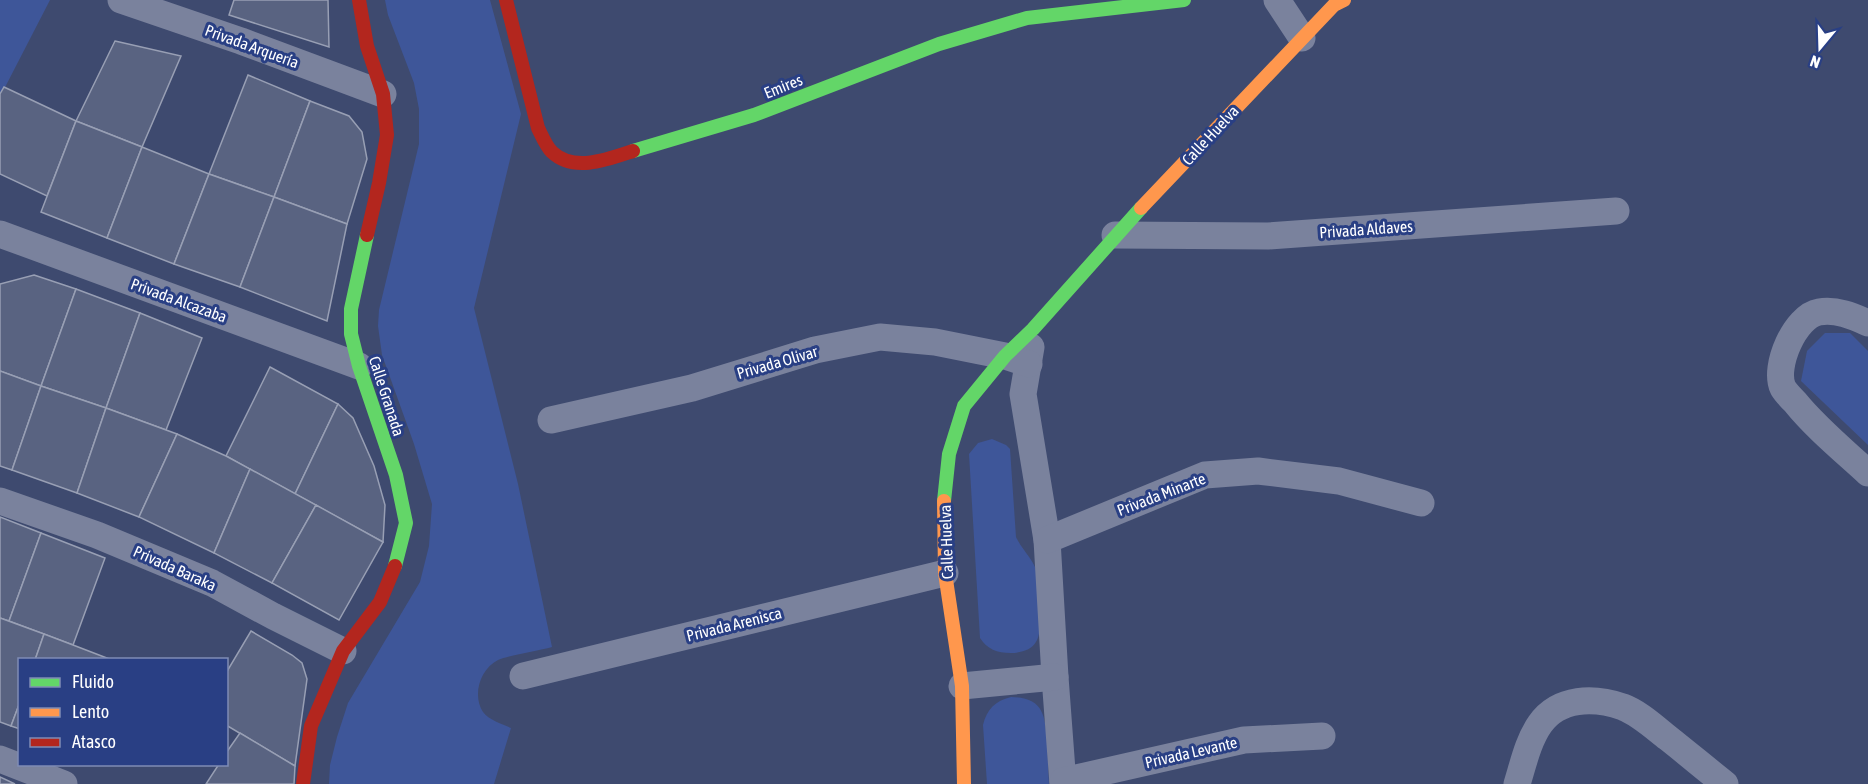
<svg xmlns="http://www.w3.org/2000/svg" width="1868" height="784" font-family="'Asap Condensed',sans-serif">
<style>
.green{fill:#3e5699}
.building{fill:#596381;stroke:#989fb4;stroke-width:1.5}
.lines{fill:none;stroke-linecap:round;stroke-linejoin:round}
.street{stroke:#7a829d;stroke-width:27}
.fast{stroke:#63d668;stroke-width:14}
.slow{stroke:#ff974d;stroke-width:14}
.jam{stroke:#b3261e;stroke-width:14}
.labels{text-anchor:middle;dominant-baseline:central;stroke-width:6;stroke-linejoin:round;paint-order:stroke}
.street-label{font-size:16px;fill:#fff;stroke:#293f84}
</style>
<rect width="100%" height="100%" fill="#3e4a6f"/>
<!-- green -->
<g class="green">
<polygon points="0,0 50,0 0,97"/>
<path d="M385,0H490L521,114L474,308L518,484L552,647C538,651 510,655 498,660C480,669 472,695 483,712C489,720 502,724 511,728L494,784H329L330,765L337,737L348,703L420,582L429,546L432,504L414,444L382,355L378,326L379,310L419,144V109L414,83L388,15Z"/>
<polygon points="1825,333 1850,333 1868,351 1868,445 1801,381 1807,351"/>
<path d="M992,439L1006,445L1010,449L1016,537C1021,548 1031,557 1036,569C1040,578 1038,591 1039,601C1040,626 1046,652 1011,653C997,653 987,649 980,638L969,454L978,443Z"/>
<path d="M1011,697C1043,698 1045,714 1047,741C1048,755 1048,770 1049,784H987L983,725C987,709 995,701 1011,697Z"/>
</g>
<!-- building -->
<g class="building">
<polygon points="234,0 328,0 329,47 229,15"/>
<polygon points="115,41 181,56 142,147 76,121"/>
<polygon points="248,75 310,101 274,197 209,174"/>
<polygon points="4,87 76,121 47,196 0,174 0,94"/>
<polygon points="310,101 349,116 362,132 367,159 347,224 274,197"/>
<polygon points="76,121 142,147 107,238 41,212"/>
<polygon points="142,147 209,174 174,264 107,238"/>
<polygon points="209,174 274,197 240,287 174,264"/>
<polygon points="274,197 347,224 327,321 240,287"/>
<polygon points="34,275 76,289 41,386 0,371 0,284"/>
<polygon points="76,289 140,313 106,408 41,386"/>
<polygon points="140,313 202,338 166,430 106,408"/>
<polygon points="270,367 338,404 295,494 226,456"/>
<polygon points="0,371 41,386 12,470 0,466"/>
<polygon points="41,386 106,408 77,493 12,470"/>
<polygon points="338,404 353,418 374,466 385,505 383,542 295,494"/>
<polygon points="106,408 177,434 139,517 77,493"/>
<polygon points="177,434 226,456 250,469 214,553 139,517"/>
<polygon points="250,469 316,505 272,583 214,553"/>
<polygon points="316,505 383,542 339,620 272,583"/>
<polygon points="0,517 41,533 9,621 0,618"/>
<polygon points="41,533 105,558 73,645 9,621"/>
<polygon points="0,618 44,634 35,660 20,660 20,702 11,726 0,722"/>
<polygon points="251,631 292,655 302,663 307,679 295,766 226,725 226,673"/>
<polygon points="44,634 73,645 112,660 35,660"/>
<polygon points="20,702 20,729 11,726"/>
<polygon points="240,733 295,766 294,784 206,784 219,764 226,764 226,753"/>
<polygon points="0,777 15,784 0,784"/>
</g>
<g class="lines">
<!-- street -->
<g class="street">
<polyline points="121,0 241,41 383,94"/>
<polyline points="1277,0 1302,38"/>
<polyline points="0,234 359,366"/>
<polyline points="1115,235 1268,236 1616,211"/>
<path d="M1868,323C1853,316 1836,309 1819,312C1795,316 1773,367 1783,388C1786,393 1791,398 1795,402C1816,428 1843,450 1868,473"/>
<polyline points="1031,347 1023,394 1047,540 1055,677 1063,784"/>
<polyline points="551,420 692,388 815,350 880,337 935,342 1005,356 1029,364"/>
<polyline points="0,501 97,535 212,583 273,616 343,651"/>
<polyline points="1047,540 1205,475 1258,471 1339,481 1421,503"/>
<polyline points="523,676 945,573"/>
<polyline points="962,686 1055,677"/>
<polyline points="0,759 64,784"/>
<polyline points="1063,781 1244,740 1322,736"/>
<path d="M1517,784C1523,765 1528,741 1540,724C1559,697 1594,697 1623,707C1639,713 1654,727 1668,738C1687,753 1706,769 1725,784"/>
</g>
<!-- fast -->
<g class="fast">
<polyline points="633,151 754,115 939,44 1027,18 1184,0"/>
<polyline points="367,235 351,309 351,334 359,366 396,475 406,523 395,566"/>
<polyline points="944,501 949,454 964,406 1005,356 1033,329 1141,208"/>
</g>
<!-- slow -->
<g class="slow">
<polyline points="1141,208 1334,5 1344,0"/>
<polyline points="944,501 945,573 962,686 964,784"/>
</g>
<!-- jam -->
<g class="jam">
<polyline points="359,0 367,46 383,94 387,135 379,183 367,235"/>
<path d="M506,0L538,128C542,136 546,146 552,152C574,173 609,159 633,151"/>
<polyline points="303,784 311,726 343,651 380,602 395,566"/>
</g>
</g>
<g class="labels">
<!-- street labels -->
<g class="street-label">
<text transform="translate(252 46) rotate(20)">Privada Arquería</text>
<text transform="translate(783 86) rotate(-22)">Emires</text>
<text transform="translate(1210 135) rotate(-47)">Calle Huelva</text>
<text transform="translate(1366 229) rotate(-4)">Privada Aldaves</text>
<text transform="translate(179 300) rotate(20)">Privada Alcazaba</text>
<text transform="translate(777 362) rotate(-16)">Privada Olivar</text>
<text transform="translate(387 396) rotate(72)">Calle Granada</text>
<text transform="translate(1161 494) rotate(-21)">Privada Minarte</text>
<text transform="translate(946 542) rotate(-92)">Calle Huelva</text>
<text transform="translate(175 568) rotate(24)">Privada Baraka</text>
<text transform="translate(734 624) rotate(-14)">Privada Arenisca</text>
<text transform="translate(1191 752) rotate(-13)">Privada Levante</text>
</g>
</g>
<!-- legend -->
<rect x="18" y="658" width="210" height="108" fill="#293f84" stroke="#7f8cb5" stroke-width="1.5"/>
<rect x="30" y="678" width="30" height="9" fill="#63d668" stroke="#7f8cb5" stroke-width="1.5"/>
<text x="72" y="688" font-size="18" fill="#ffffff">Fluido</text>
<rect x="30" y="708" width="30" height="9" fill="#ff974d" stroke="#7f8cb5" stroke-width="1.5"/>
<text x="72" y="718" font-size="18" fill="#ffffff">Lento</text>
<rect x="30" y="738" width="30" height="9" fill="#b3261e" stroke="#7f8cb5" stroke-width="1.5"/>
<text x="72" y="748" font-size="18" fill="#ffffff">Atasco</text>
<!-- north arrow -->
<g transform="translate(1820 48) rotate(199)" stroke="#293f84" stroke-width="4.5" paint-order="stroke">
<path d="M0-4.5L10 22L0 15L-10 22Z" fill="#ffffff"/>
<text y="-9" font-size="16" font-weight="bold" text-anchor="middle" fill="#ffffff">N</text>
</g>
</svg>
